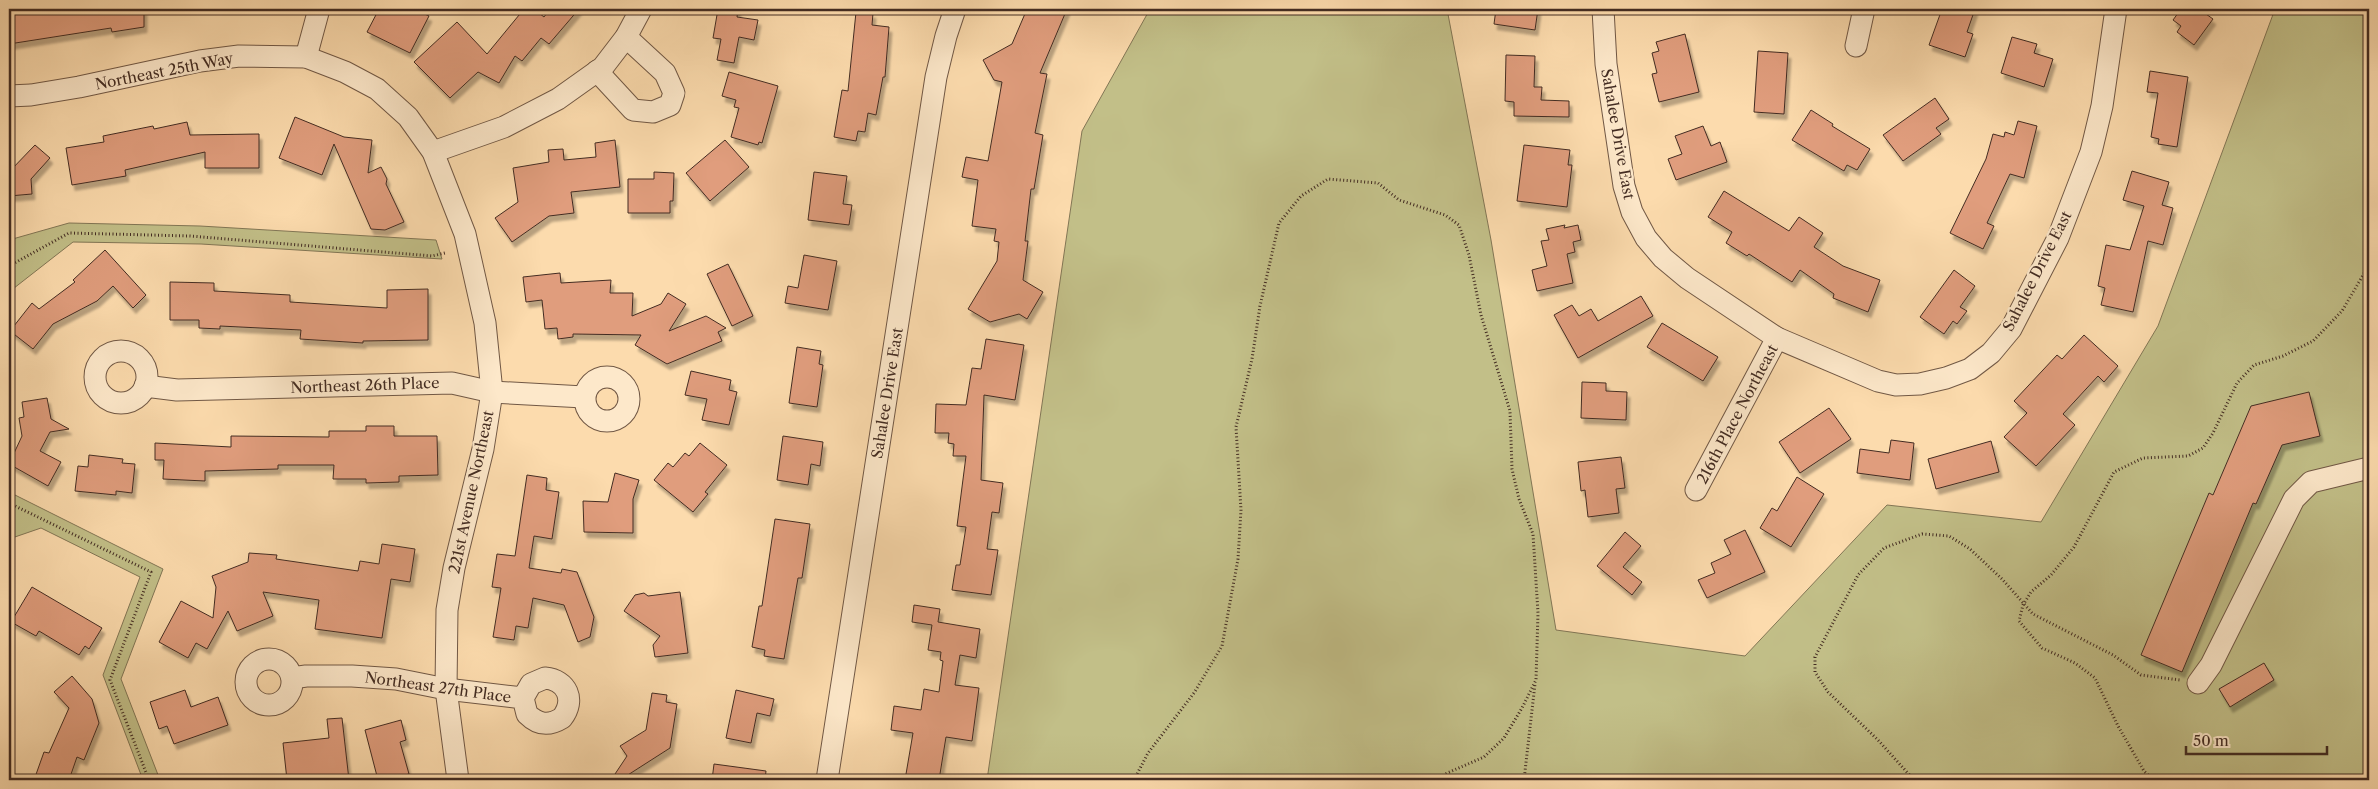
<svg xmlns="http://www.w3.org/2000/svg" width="2378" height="789" font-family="'Libre Caslon Text',serif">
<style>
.green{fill:#c2bf88;stroke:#827655}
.building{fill:#e09d7d;stroke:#432c22;filter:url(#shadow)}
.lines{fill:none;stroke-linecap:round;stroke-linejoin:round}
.minor-casing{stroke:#715845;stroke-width:23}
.path{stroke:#432c22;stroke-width:3;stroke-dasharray:1 2.5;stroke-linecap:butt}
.minor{stroke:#fde8ca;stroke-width:21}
.labels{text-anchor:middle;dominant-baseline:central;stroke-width:4.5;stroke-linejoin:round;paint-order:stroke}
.street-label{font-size:15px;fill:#432c22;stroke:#fde8ca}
</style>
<defs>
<filter id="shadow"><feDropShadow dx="3" dy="5.5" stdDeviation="1" flood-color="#0004"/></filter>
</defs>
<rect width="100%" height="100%" fill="#fcdbad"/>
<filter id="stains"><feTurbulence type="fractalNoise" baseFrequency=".004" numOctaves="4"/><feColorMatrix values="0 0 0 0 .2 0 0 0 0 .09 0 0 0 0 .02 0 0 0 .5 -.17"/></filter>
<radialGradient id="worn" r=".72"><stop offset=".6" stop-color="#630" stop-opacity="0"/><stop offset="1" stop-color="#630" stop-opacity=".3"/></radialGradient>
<!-- green -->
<g class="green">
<polygon points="1150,9 1447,9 1491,240 1556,630 1745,656 1887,505 2041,522 2158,326 2275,9 2369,9 2369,780 987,780 1082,131"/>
<polygon points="69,223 200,226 436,240 442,259 201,244 73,242 9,292 9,240"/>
<polygon points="9,492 163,569 121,679 160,780 143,780 103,675 140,577 41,528 9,539"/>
</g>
<!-- building -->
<g class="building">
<polygon points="9,9 144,9 144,27 112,32 111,28 9,44"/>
<polygon points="379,9 414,9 429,16 410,53 367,32"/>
<polygon points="524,9 534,9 544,17 550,9 579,9 549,44 541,38 522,61 515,56 499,83 478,72 450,98 414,62 457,22 487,54"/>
<polygon points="718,9 738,9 737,17 758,20 754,40 739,37 734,63 717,60 721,39 713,38"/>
<polygon points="1027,9 1067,9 1040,73 1047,74 1035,133 1043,135 1034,189 1031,189 1025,241 1028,241 1023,280 1043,292 1027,319 1019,314 990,322 968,309 997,261 999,242 994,241 996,229 972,226 978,180 962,177 966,157 988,161 1002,82 994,80 983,60 1012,44"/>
<polygon points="1496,9 1538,9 1535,30 1494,24"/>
<polygon points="1942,9 1975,9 1967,32 1973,34 1965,57 1929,45"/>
<polygon points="2181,9 2199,9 2213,19 2194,45 2177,32 2181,26 2173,20"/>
<polygon points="856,12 873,13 872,25 889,27 885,77 883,77 876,115 868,113 865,132 858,131 856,141 834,137 842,90 848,91"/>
<polygon points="1685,34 1699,92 1659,102 1652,74 1657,73 1652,53 1659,51 1656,42"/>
<polygon points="2012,37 2037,44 2034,53 2053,59 2044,87 2001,73"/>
<polygon points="1758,51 1788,53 1784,114 1754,112"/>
<polygon points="1506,55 1535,56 1534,87 1542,87 1541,100 1569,101 1569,117 1514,116 1514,102 1505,101"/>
<polygon points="2150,71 2188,77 2177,147 2158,144 2159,139 2151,137 2158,93 2147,92"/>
<polygon points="729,72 778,86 762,143 759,142 758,145 731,137 739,108 734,107 736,100 722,96"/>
<polygon points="1935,98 1949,119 1936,128 1941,134 1903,161 1883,135"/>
<polygon points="1811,110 1833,124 1832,126 1870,149 1857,170 1847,165 1844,171 1792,140"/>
<polygon points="295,117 344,137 372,140 368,173 381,167 387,179 386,184 404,222 385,230 371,229 334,144 322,175 279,158"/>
<polygon points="2018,121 2037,126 2024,178 2010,174 1987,223 1994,226 1983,249 1950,233 1986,159 1993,134 2004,137 2005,132 2014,135"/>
<polygon points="187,122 190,135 259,134 259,168 205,168 205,152 125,170 126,176 72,185 66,148 104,142 103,136 153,126 154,129"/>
<polygon points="1703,126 1711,146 1720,142 1727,162 1676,180 1668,159 1682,154 1675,136"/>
<polygon points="615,140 620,187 571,192 574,213 549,216 512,242 495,218 518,202 513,168 549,162 548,150 563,149 564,160 596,157 595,143"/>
<polygon points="725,140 749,167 710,201 686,173"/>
<polygon points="35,145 50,158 31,179 32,194 9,196 9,172"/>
<polygon points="1524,145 1570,150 1568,165 1572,165 1567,207 1517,201"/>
<polygon points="2132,171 2169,182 2162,205 2173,208 2163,245 2148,241 2133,312 2101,305 2105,288 2098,286 2106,245 2130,250 2144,206 2123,200"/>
<polygon points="654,172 674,173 673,201 670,201 670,213 628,213 628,179 654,179"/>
<polygon points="814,172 847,176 843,204 852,205 849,225 808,220"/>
<polygon points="1724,191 1789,231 1799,217 1823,233 1814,247 1843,266 1880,280 1868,312 1833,298 1834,294 1800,270 1792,282 1749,254 1747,256 1726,243 1732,232 1708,217"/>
<polygon points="1565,225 1564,228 1578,225 1581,240 1573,242 1575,252 1567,254 1573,283 1537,291 1532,270 1547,266 1541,241 1549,240 1546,229"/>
<polygon points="105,250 146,295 133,308 113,286 97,301 53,324 33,349 10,331 32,303 39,309 75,282 73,280"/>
<polygon points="804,255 837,261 828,310 785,303 788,286 798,288"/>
<polygon points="728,264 753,316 732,326 707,274"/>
<polygon points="1954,270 1975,286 1960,307 1967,311 1957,324 1953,321 1944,334 1920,317"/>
<polygon points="560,273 561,283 611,280 610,293 633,293 632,316 661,304 668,293 686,304 669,331 706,316 726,328 718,332 722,341 667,364 635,345 641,335 573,334 573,337 558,339 557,328 545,329 542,300 526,302 523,277"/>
<polygon points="170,282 214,283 214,291 290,295 290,302 387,308 387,290 428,289 428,340 363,341 363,343 300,339 301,330 220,326 220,329 199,328 199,320 170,320"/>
<polygon points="1641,296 1653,316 1578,358 1554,315 1572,305 1579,316 1591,309 1598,321"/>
<polygon points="1662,323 1718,357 1703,381 1647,347"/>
<polygon points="2084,335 2118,366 2104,382 2098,376 2063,414 2075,425 2036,466 2004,437 2027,413 2014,401 2057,355 2062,359"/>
<polygon points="986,339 1024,345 1015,400 984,395 981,480 1003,483 999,513 992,512 987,549 998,550 991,595 952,590 956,565 960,565 966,527 957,526 966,456 953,456 954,444 948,443 949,433 935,433 936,404 966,405 972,368 981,369"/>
<polygon points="797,347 821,351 819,364 823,365 817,407 789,403"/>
<polygon points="691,371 731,380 729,390 737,392 729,425 702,420 707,399 685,395"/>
<polygon points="1582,382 1606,383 1606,391 1627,392 1626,420 1581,418"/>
<polygon points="2309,392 2320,436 2282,445 2256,504 2253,503 2182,672 2141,655 2209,493 2213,495 2251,406"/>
<polygon points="47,398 51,419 69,429 50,432 40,451 61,462 48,486 9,464 22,436 19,418 24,417 22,402"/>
<polygon points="1829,408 1851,439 1800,473 1779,442"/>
<polygon points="366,426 394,426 394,436 437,436 438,475 399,476 399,482 366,483 366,479 333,479 334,465 278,465 278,469 205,471 205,481 163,479 164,460 155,460 155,443 231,447 231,436 329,437 329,431 366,431"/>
<polygon points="783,436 823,442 820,466 811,464 808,485 777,480"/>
<polygon points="1891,440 1914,443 1910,480 1857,473 1860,449 1889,453"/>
<polygon points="1991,441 1999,472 1936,489 1928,459"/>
<polygon points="700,443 727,465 705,492 708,494 693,512 654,480 668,463 673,467 685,453 689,456"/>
<polygon points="89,455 123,459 122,463 135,464 132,493 116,491 116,495 75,491 78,466 88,467"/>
<polygon points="1621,457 1625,488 1616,489 1619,513 1588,517 1585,490 1581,491 1578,462"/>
<polygon points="615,473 639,480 633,499 633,533 584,532 583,501 608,502"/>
<polygon points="527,475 547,478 546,490 559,492 552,539 534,536 529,568 561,573 562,569 577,572 594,617 590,637 578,642 564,605 533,598 528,628 516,626 514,640 493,637 501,588 492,587 497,554 515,556"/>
<polygon points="1797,477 1824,494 1791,547 1760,528 1772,508 1777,511"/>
<polygon points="775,519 810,524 802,578 798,578 784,659 764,656 765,650 752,647 759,606 762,606"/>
<polygon points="1745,530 1765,572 1707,598 1698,580 1715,573 1711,563 1731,554 1724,540"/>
<polygon points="1625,532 1641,546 1623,567 1642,582 1632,595 1597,566"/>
<polygon points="382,544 415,549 410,582 391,579 382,638 315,629 319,600 263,592 273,616 237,631 228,611 207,649 196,643 188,658 159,642 181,601 213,618 216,587 212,576 248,562 249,553 277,555 276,559 358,571 360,561 379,564"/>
<polygon points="32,587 102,628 89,649 85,646 79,655 39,631 36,636 11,622"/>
<polygon points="680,592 688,653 655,657 653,645 660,636 624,611 635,595 644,593 648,596"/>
<polygon points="914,605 940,609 938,622 980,629 976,658 960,655 955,685 979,688 972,741 946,737 939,780 905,780 913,733 891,730 894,706 921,710 924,689 939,692 943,661 940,660 941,652 928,650 932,625 912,622"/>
<polygon points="2264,663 2274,680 2230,707 2219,689"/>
<polygon points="72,676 92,699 99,723 84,760 77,757 69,780 34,780 44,752 49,753 69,708 54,692"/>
<polygon points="185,690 191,707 218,697 228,725 174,744 167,726 159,729 150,702"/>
<polygon points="736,690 774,699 770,716 757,713 751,743 726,738"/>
<polygon points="652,693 667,695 666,702 677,704 670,748 620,780 611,780 627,756 620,746 646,730"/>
<polygon points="342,718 349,780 287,780 283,743 329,738 327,719"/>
<polygon points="401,720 406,740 400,742 409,774 405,775 407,780 378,780 365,730"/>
<polygon points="714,764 766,771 765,780 712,780"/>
</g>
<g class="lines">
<defs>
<g id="minor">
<polyline points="1603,9 1606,64 1624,186 1632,212 1646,238 1663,258 1687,278 1777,338 1878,381 1896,385 1920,384 1946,378 1970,369 1991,353 2011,329 2058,238 2091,152 2102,106 2116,9"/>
<polyline points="1856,46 1864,9"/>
<polyline points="306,57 319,9"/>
<polyline points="597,71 633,110 653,112 670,105 674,93 665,73 626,37"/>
<polyline points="9,96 31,95 79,87 200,61 239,56 306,57 345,72 377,89 408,117 433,152 465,234 485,323 492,392 483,449 454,568 447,610 446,689 458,780"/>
<polyline points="433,152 504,127 558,99 603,67 626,37 641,9"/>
<circle cx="121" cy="377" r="26"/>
<circle cx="607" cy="399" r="22"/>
<polyline points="145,386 177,390 452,383 492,392 584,397"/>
<polyline points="1696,490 1777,338"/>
<circle cx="269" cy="682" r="23"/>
<path d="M292,678L306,676H352L396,679L446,689L523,698L531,684L545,678C567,680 576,700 562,718C549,726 538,725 527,714L523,698"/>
<polyline points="2198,683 2211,665 2294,499 2311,482 2369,468"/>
<polyline points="827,780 936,77 946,36 955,9"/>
</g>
</defs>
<!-- minor casing -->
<use href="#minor" class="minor-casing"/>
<!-- path -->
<g class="path">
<polyline points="9,266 69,233 190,236 432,256 445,253"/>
<polyline points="9,503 151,572 110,680 149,780"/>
<polyline points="1134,780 1148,753 1194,693 1222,646 1238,559 1241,510 1236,427 1252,359 1260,306 1279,223 1301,196 1328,179 1378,183 1399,200 1445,215 1459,225 1469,255 1481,315 1510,411 1512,469 1519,499 1533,534 1538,613 1536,680 1522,708 1504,738 1484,757 1445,774 1438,780"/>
<polyline points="1524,780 1535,684"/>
<polyline points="1914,780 1878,740 1828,692 1815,672 1815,657 1858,575 1884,548 1922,534 1949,536 1970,549 2002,579 2033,614 2113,655 2141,675 2180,680"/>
<polyline points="2153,780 2144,771 2118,726 2095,678 2075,663 2042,648 2019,621 2023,605 2031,592 2051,575 2074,547 2114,472 2143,458 2188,456 2203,448 2213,433 2237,383 2254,365 2283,356 2313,341 2342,311 2369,265"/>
</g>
<!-- minor -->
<use href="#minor" class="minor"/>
</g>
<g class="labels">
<!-- street labels -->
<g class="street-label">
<text transform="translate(164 71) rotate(-11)">Northeast 25th Way</text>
<text transform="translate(1618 134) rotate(80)">Sahalee Drive East</text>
<text transform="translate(2037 271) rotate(-63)">Sahalee Drive East</text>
<text transform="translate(365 385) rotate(-2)">Northeast 26th Place</text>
<text transform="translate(887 393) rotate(-81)">Sahalee Drive East</text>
<text transform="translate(1737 414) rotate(-62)">216th Place Northeast</text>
<text transform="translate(471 492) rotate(-78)">221st Avenue Northeast</text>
<text transform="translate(438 687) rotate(8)">Northeast 27th Place</text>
</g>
</g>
<!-- margin -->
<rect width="2378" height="789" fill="none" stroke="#fcdbad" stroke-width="30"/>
<rect x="10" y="10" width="2358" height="769" fill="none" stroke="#432c22" stroke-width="2.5"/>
<rect x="15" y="15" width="2348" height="759" fill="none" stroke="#432c22"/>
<!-- scale -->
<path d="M2186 746v8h141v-8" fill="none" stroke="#432c22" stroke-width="2.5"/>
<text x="2193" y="746" font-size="15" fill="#432c22" stroke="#fde8ca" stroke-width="4" paint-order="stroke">50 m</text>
<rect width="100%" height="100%" filter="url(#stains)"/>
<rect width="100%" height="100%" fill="url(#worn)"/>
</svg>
